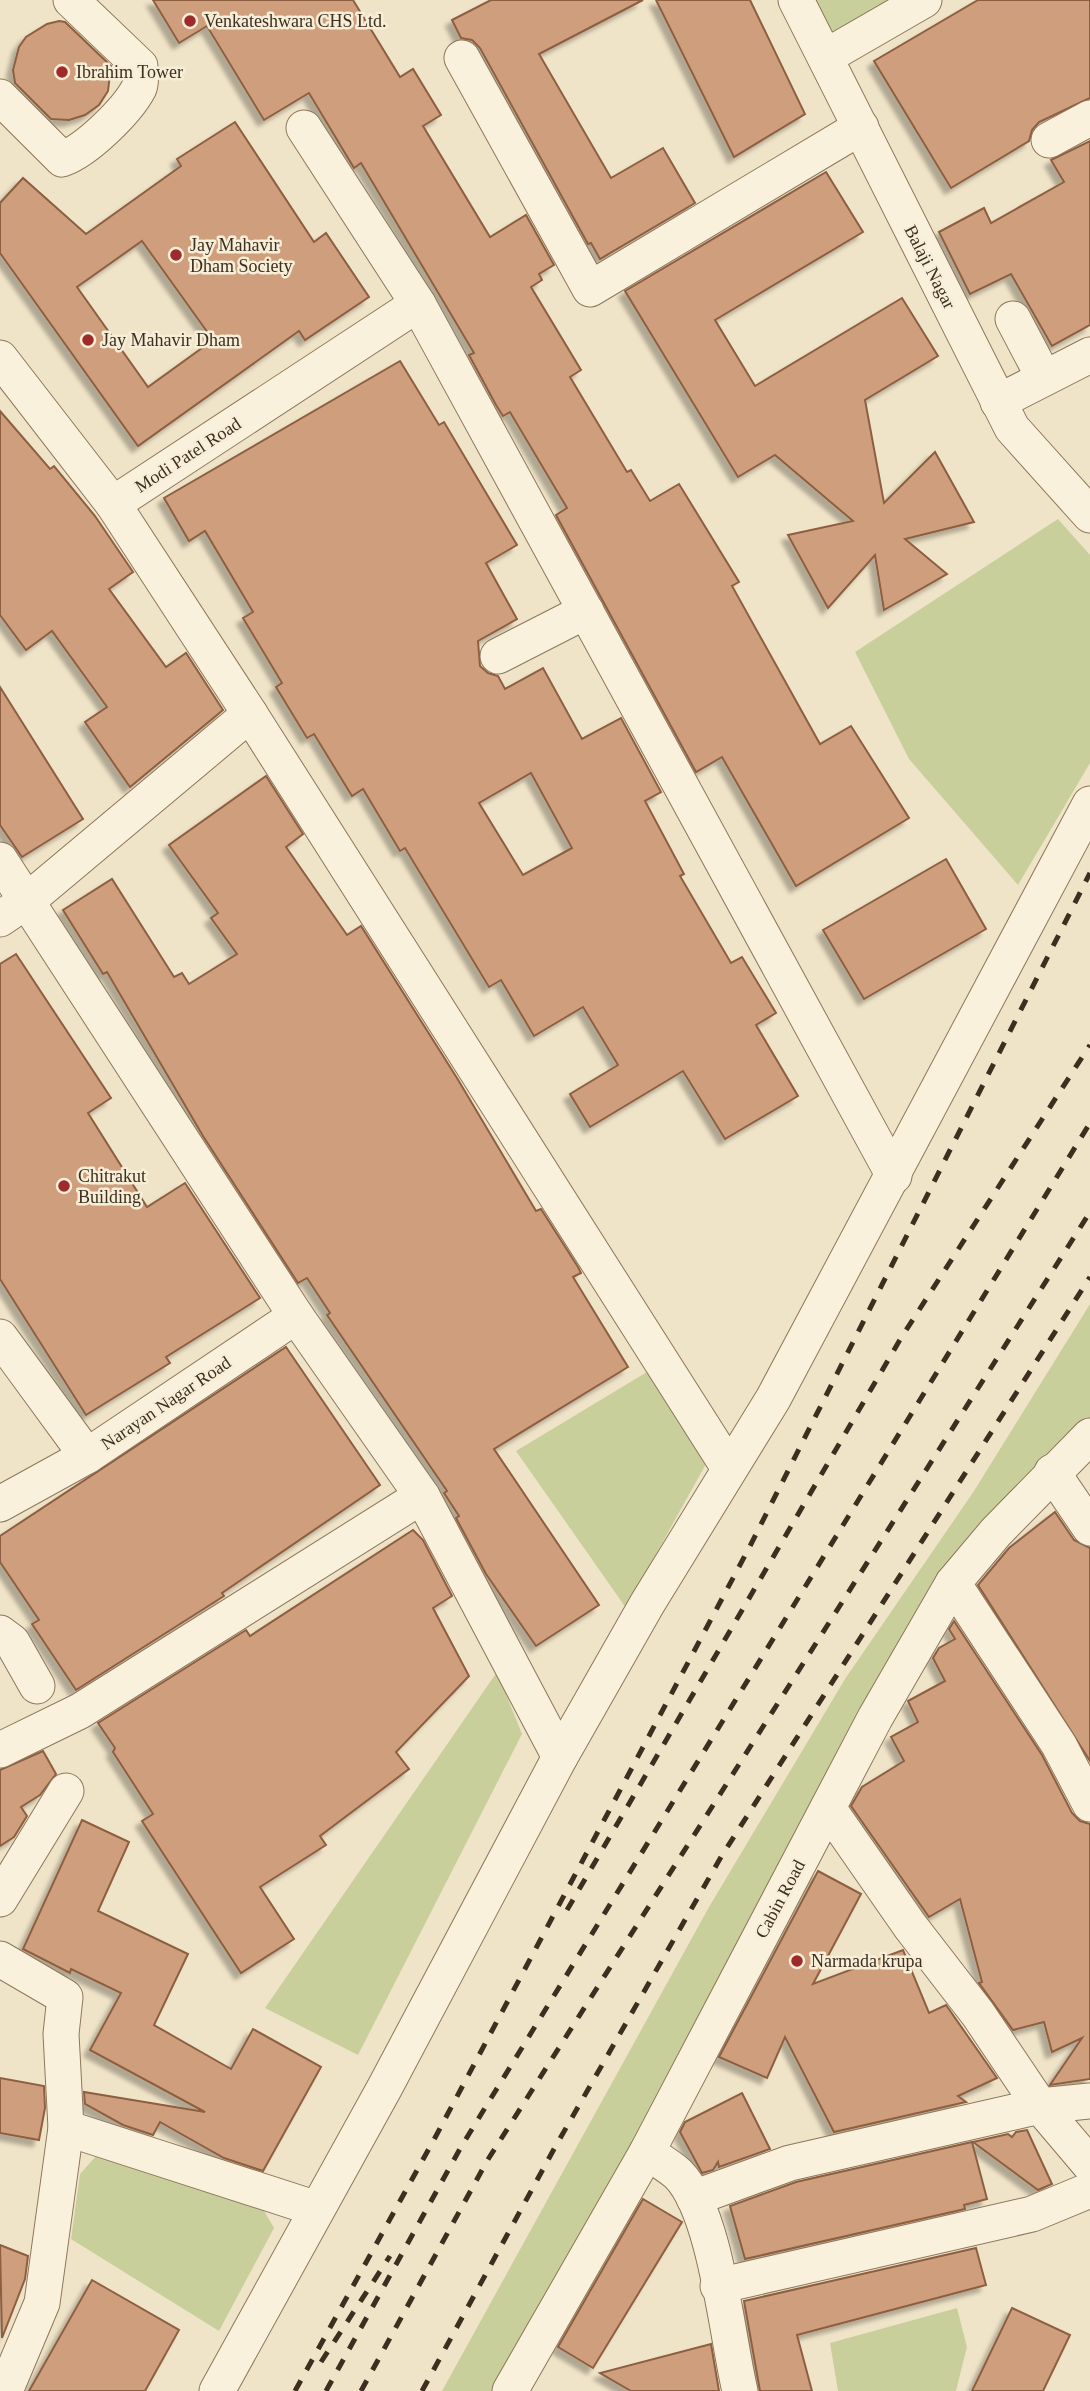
<svg xmlns="http://www.w3.org/2000/svg" width="1090" height="2391" font-family="Georgia,serif">
<style>
.green{fill:#c9cf9b}
.building{fill:#cf9f7d;stroke:#8d5f41;stroke-width:2;fill-rule:evenodd;filter:url(#shadow)}
.lines{fill:none;stroke-linecap:round;stroke-linejoin:round}
.street-casing{stroke:#8d765c;stroke-width:37}
.street{stroke:#faf1dc;stroke-width:35}
.rail{stroke:#3d2e20;stroke-width:5;stroke-dasharray:12 12;stroke-linecap:butt}
.poi-dot{fill:#9e2a2b;stroke:#f7eed8;stroke-width:2.5}
.labels{text-anchor:middle;dominant-baseline:central;stroke-width:5;stroke-linejoin:round;paint-order:stroke}
.poi-label{font-size:18px;fill:#3d2e20;stroke:#f7eed8;text-anchor:start}
.street-label{font-size:18px;fill:#3d2e20;stroke:#f7eed8}
</style>
<defs>
<filter id="shadow"><feDropShadow dx="-6" dy="6" stdDeviation="2" flood-color="#0004"/></filter>
</defs>
<rect width="100%" height="100%" fill="#f0e4c8"/>
<!-- green -->
<g class="green">
<polygon points="812,0 897,0 830,38"/>
<polygon points="1058,519 1090,555 1090,763 1018,885 909,759 855,652"/>
<polygon points="1090,1304 1090,1450 988,1552 499,2391 442,2391 709,1907 845,1679 974,1491"/>
<polygon points="647,1372 706,1464 626,1608 516,1451"/>
<polygon points="497,1672 522,1734 358,2055 265,2008"/>
<polygon points="106,2145 256,2197 274,2228 219,2331 71,2239 80,2174"/>
<polygon points="957,2308 967,2347 956,2391 838,2391 830,2343"/>
</g>
<!-- building -->
<g class="building">
<polygon points="153,0 353,0 400,77 413,69 441,115 423,126 490,237 526,215 554,265 539,274 542,280 531,287 581,370 570,377 627,472 631,470 650,501 679,484 739,582 732,586 820,744 851,726 909,818 796,886 722,757 696,772 556,515 567,508 510,412 503,416 496,405 469,355 474,353 361,163 354,168 309,93 264,120 207,26 179,43"/>
<polygon points="491,0 643,0 539,54 611,178 663,148 695,203 600,259 591,243 588,244 480,48 472,40 461,38 452,20"/>
<polygon points="656,0 750,0 805,114 734,157"/>
<polygon points="978,0 1090,0 1090,98 1039,122 1032,130 1029,141 951,188 874,61"/>
<polygon points="59,21 65,22 111,66 108,91 99,105 85,115 69,120 51,119 15,83 13,70 19,47 26,37 47,24"/>
<path d="M235,122L314,242L326,233L369,297L305,340L299,331L138,446L0,253V203L23,178L86,234L181,166L177,159ZM142,241L213,340L148,387L77,287Z"/>
<polygon points="1090,141 1090,325 1052,346 1011,274 970,294 939,232 984,208 991,223 1064,182 1051,160"/>
<polygon points="826,172 863,232 715,320 755,386 902,298 938,356 865,400 884,503 935,452 974,522 905,539 947,574 884,610 875,555 828,608 788,535 853,521 775,455 738,477 625,291"/>
<path d="M400,361L439,425L444,422L517,545L486,563L517,619L478,641L480,666L488,673L498,676L505,689L543,668L582,739L621,718L661,792L645,801L684,874L680,876L731,963L742,957L776,1013L756,1025L798,1096L725,1139L683,1071L590,1127L570,1094L618,1065L583,1007L534,1036L501,980L489,987L405,848L400,851L363,789L352,796L314,734L307,738L276,687L282,683L243,618L253,612L205,531L189,541L164,498ZM531,773L572,848L523,875L479,803Z"/>
<polygon points="0,411 50,469 54,466 95,516 133,572 109,589 166,667 186,653 223,710 130,787 85,722 107,707 52,631 26,650 0,615"/>
<polygon points="0,687 83,819 22,857 0,825"/>
<polygon points="266,776 303,834 286,847 347,935 361,926 457,1078 536,1211 541,1209 578,1267 581,1273 573,1277 628,1367 494,1449 599,1605 536,1646 486,1574 456,1518 459,1516 444,1493 447,1491 327,1315 330,1313 307,1278 298,1283 203,1136 107,972 103,974 63,910 112,879 174,977 182,973 189,984 237,954 211,918 218,913 169,845"/>
<polygon points="946,859 986,929 864,999 823,930"/>
<polygon points="16,954 111,1098 88,1113 147,1207 185,1183 260,1298 166,1357 170,1363 86,1415 0,1279 0,964"/>
<polygon points="286,1347 380,1485 222,1593 224,1596 76,1690 32,1624 39,1620 0,1562 0,1536"/>
<polygon points="1055,1512 1074,1540 1090,1548 1090,1761 978,1585 1009,1548"/>
<polygon points="413,1530 423,1540 452,1596 433,1608 469,1676 396,1752 409,1769 320,1836 326,1845 260,1887 294,1939 241,1973 142,1821 153,1814 113,1752 115,1748 98,1723 246,1630 250,1636"/>
<polygon points="954,1621 1042,1755 1072,1813 1080,1821 1090,1824 1090,2079 1050,2085 1082,2038 1052,2052 1044,2022 1013,2030 979,1983 982,1982 960,1899 929,1917 851,1806 862,1787 904,1761 891,1737 918,1722 908,1701 945,1681 933,1658 939,1648 955,1639 949,1629"/>
<polygon points="43,1751 56,1774 40,1795 21,1807 27,1816 14,1837 0,1846 0,1770"/>
<polygon points="82,1820 129,1842 98,1911 188,1954 154,2025 231,2069 253,2029 321,2067 263,2171 224,2158 160,2122 153,2135 123,2125 85,2104 84,2092 205,2112 90,2050 121,1993 71,1969 70,1973 23,1949"/>
<polygon points="818,1871 861,1894 813,1984 903,1950 929,2013 946,2005 997,2078 958,2096 966,2102 834,2132 785,2037 767,2078 719,2057"/>
<polygon points="0,2078 44,2086 45,2108 39,2140 0,2133"/>
<polygon points="742,2093 770,2149 719,2167 718,2162 713,2170 702,2173 680,2132 685,2122"/>
<polygon points="1027,2130 1052,2184 1038,2190 973,2142 1008,2134 1012,2137 1016,2132"/>
<polygon points="972,2142 987,2199 964,2205 965,2209 745,2259 730,2206 796,2182"/>
<polygon points="643,2199 682,2222 593,2368 558,2347"/>
<polygon points="0,2245 28,2256 25,2279 2,2338"/>
<polygon points="976,2248 986,2285 797,2335 812,2391 760,2391 744,2301"/>
<polygon points="92,2280 179,2330 145,2391 29,2391"/>
<polygon points="1012,2308 1070,2335 1043,2391 972,2391"/>
<polygon points="711,2344 719,2391 631,2391 600,2373"/>
</g>
<g class="lines">
<defs>
<g id="street">
<polyline points="796,0 1012,428 1090,515"/>
<polyline points="827,56 924,0"/>
<polyline points="462,58 590,289 861,127"/>
<path d="M0,97L62,159C86,151 127,111 139,88C142,82 140,73 140,66L71,0"/>
<polyline points="304,128 418,304 894,1176"/>
<polyline points="1049,140 1090,118"/>
<polyline points="1013,319 1044,378"/>
<polyline points="0,358 113,504 418,304"/>
<polyline points="998,402 1090,355"/>
<polyline points="113,504 250,714 729,1468"/>
<polyline points="498,656 586,611"/>
<polyline points="0,860 296,1316 422,1496 560,1757"/>
<polyline points="0,919 28,900 250,714"/>
<polyline points="0,1337 87,1456 296,1316"/>
<polyline points="1052,1472 1090,1528"/>
<polyline points="0,1504 87,1456"/>
<polyline points="953,1583 1059,1745 1090,1804"/>
<polyline points="0,1633 12,1642 37,1686"/>
<polyline points="0,1750 80,1711 422,1496"/>
<polyline points="828,1808 910,1926 978,2014 1040,2106 1090,2165"/>
<polyline points="0,1899 66,1791"/>
<polyline points="0,1959 65,1997 61,2034 66,2128 42,2303 5,2391"/>
<polyline points="66,2128 317,2209"/>
<path d="M647,2152C657,2159 669,2166 678,2174C716,2212 727,2337 740,2391"/>
<polyline points="694,2198 790,2163 1040,2106 1090,2101"/>
<polyline points="718,2286 1032,2214 1090,2190"/>
<polyline points="217,2391 385,2087 560,1757 647,1604 773,1399 1090,804"/>
<polyline points="510,2391 647,2152 875,1718 953,1583 996,1532 1090,1436"/>
</g>
</defs>
<!-- street casing -->
<use href="#street" class="street-casing"/>
<!-- street -->
<use href="#street" class="street"/>
<!-- rail -->
<g class="rail">
<polyline points="567,1910 901,1338 1090,1045"/>
<polyline points="321,2362 390,2256"/>
<polyline points="295,2391 437,2134 749,1548 1090,873"/>
<polyline points="326,2391 461,2147 1090,1123"/>
<polyline points="361,2391 487,2161 1090,1212"/>
<polyline points="422,2391 554,2149 721,1857 1090,1277"/>
</g>
</g>
<!-- markers -->
<g class="poi-dot">
<circle cx="190" cy="21" r="7"/>
<circle cx="62" cy="72" r="7"/>
<circle cx="176" cy="255" r="7"/>
<circle cx="88" cy="340" r="7"/>
<circle cx="64" cy="1186" r="7"/>
<circle cx="797" cy="1961" r="7"/>
</g>
<g class="labels">
<!-- poi labels -->
<g class="poi-label">
<text x="204" y="21">Venkateshwara CHS Ltd.</text>
<text x="76" y="72">Ibrahim Tower</text>
<text x="190" y="245">Jay Mahavir<tspan x="190" dy="21">Dham Society</tspan></text>
<text x="102" y="340">Jay Mahavir Dham</text>
<text x="78" y="1176">Chitrakut<tspan x="78" dy="21">Building</tspan></text>
<text x="811" y="1961">Narmada krupa</text>
</g>
<!-- street labels -->
<g class="street-label">
<text transform="translate(930 267) rotate(63)">Balaji Nagar</text>
<text transform="translate(188 455) rotate(-33)">Modi Patel Road</text>
<text transform="translate(166 1403) rotate(-34)">Narayan Nagar Road</text>
<text transform="translate(780 1899) rotate(-62)">Cabin Road</text>
</g>
</g>
</svg>
